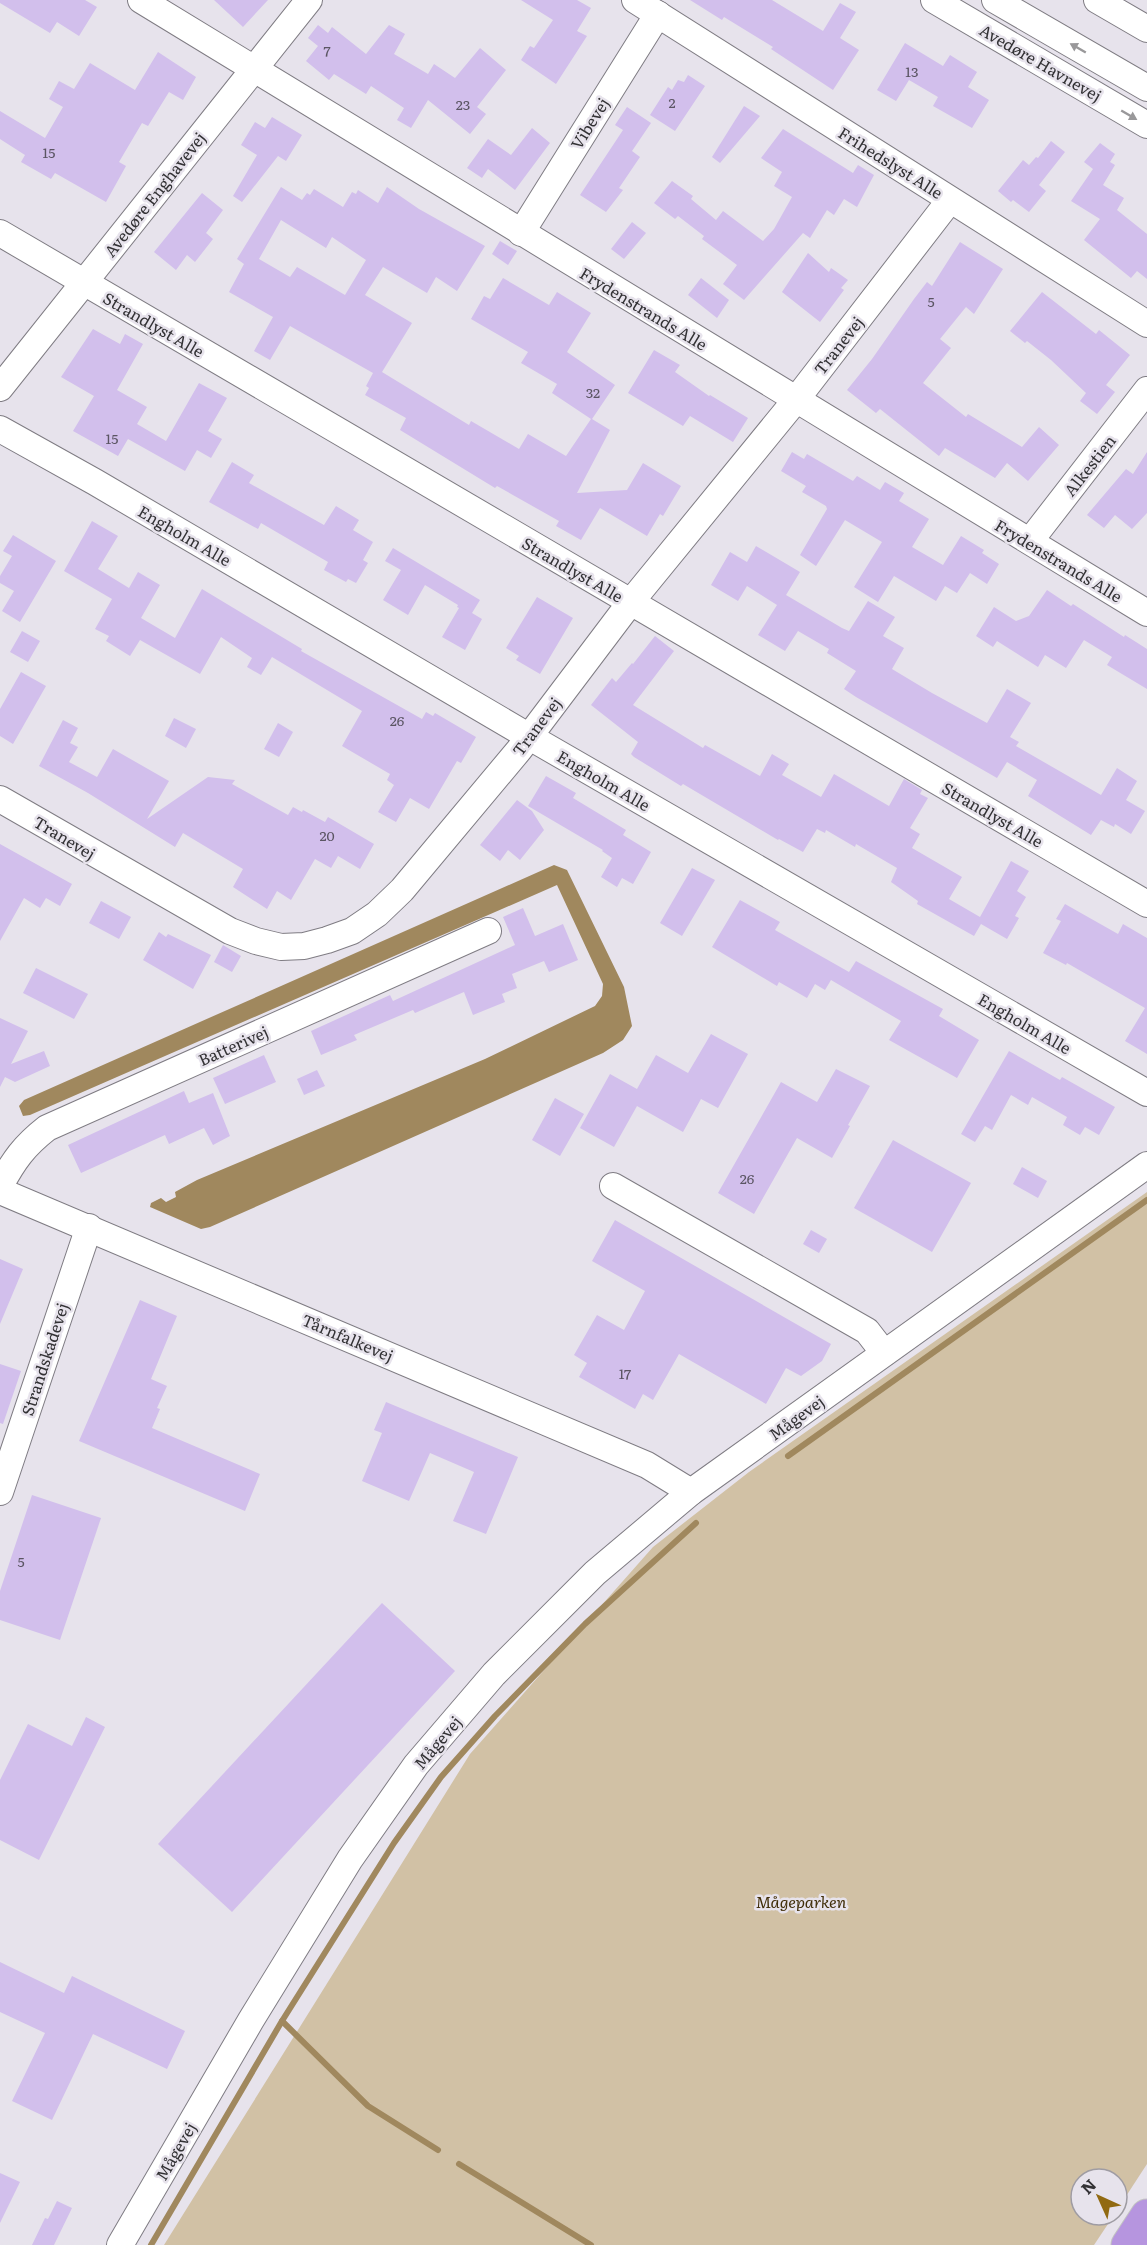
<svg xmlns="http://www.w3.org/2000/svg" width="1147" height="2245" font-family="Literata,serif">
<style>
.green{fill:#d1c1a5}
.water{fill:#a0885e}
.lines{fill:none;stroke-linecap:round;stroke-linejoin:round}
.stream{stroke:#a0885e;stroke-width:6}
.building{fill:#d2bfec;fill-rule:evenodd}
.minor-casing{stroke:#7f7c83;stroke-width:28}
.highway-casing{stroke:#c2c2c2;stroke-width:35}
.minor{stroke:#fff;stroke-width:26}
.highway{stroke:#b695df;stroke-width:33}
.oneway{fill:#99989a}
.labels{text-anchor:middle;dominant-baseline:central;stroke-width:5;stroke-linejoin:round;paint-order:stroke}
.number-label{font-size:14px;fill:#5b5563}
.street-label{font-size:16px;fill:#333235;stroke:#e7e3ec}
.park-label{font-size:16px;font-style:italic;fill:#402e08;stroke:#e7e3ec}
</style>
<rect width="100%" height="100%" fill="#e7e3ec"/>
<!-- green -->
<polygon class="green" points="1147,1192 1147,2164 1117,2210 1117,2179 1081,2179 1081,2215 1114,2215 1094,2245 164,2245 470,1754 653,1547 749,1472"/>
<!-- water -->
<polygon class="water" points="554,865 567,870 624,987 632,1026 623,1040 603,1053 210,1227 201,1229 150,1207 151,1203 161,1198 166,1202 176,1197 175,1192 197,1180 485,1059 595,1006 602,996 603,984 557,885 30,1115 23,1116 19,1106 24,1100"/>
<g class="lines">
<!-- stream -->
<g class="stream">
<polyline points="788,1456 1147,1200"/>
<polyline points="438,2150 368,2106 282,2021 394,1843 441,1777 495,1716 585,1624 696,1523"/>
<polyline points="459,2164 591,2245"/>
<polyline points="151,2245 282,2021"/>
</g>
</g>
<!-- building -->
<g class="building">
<polygon points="0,0 85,0 97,7 79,36 57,22 50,33 0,3"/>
<polygon points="214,0 268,0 243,27"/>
<polygon points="521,0 577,0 591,8 577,31 587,36 556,84 521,60 530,46 534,48 553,20"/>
<polygon points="690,0 772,0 823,31 840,3 856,12 840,38 859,50 833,90 771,49 773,47 724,17 722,20"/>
<polygon points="318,25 328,33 332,27 366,54 389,25 405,34 394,54 428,74 434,64 455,78 480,48 506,70 477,107 486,114 470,134 428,100 411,128 397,120 404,108 371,86 366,94 334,74 329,80 306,61 318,46 308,38"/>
<polygon points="905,43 943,66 950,55 977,72 968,87 989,100 972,128 933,106 938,97 909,80 896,101 877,90"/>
<polygon points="158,52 196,77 183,100 169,92 148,126 142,123 119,162 126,166 106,202 55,173 51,179 21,162 25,155 0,139 0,111 45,138 63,107 49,99 59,81 74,89 90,63 135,90"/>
<polygon points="688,75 705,86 675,131 650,115 668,87 672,90 678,80 684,82"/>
<polygon points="744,106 760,116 720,163 712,157"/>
<polygon points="627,107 651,123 632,151 640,157 619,188 623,190 606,212 580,195 623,130 615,125"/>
<polygon points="272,117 302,135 286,161 278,156 242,202 233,196 257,155 241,145 255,122 265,128"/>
<polygon points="532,128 550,143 515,190 488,169 482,178 467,168 488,139 511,155"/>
<polygon points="783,129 853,173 858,165 874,175 857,207 844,199 834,215 827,210 810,238 803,233 744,300 723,284 737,265 702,239 704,236 678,216 675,219 654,203 672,181 693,196 691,199 716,220 723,211 763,241 774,229 792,197 774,186 782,172 761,158"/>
<polygon points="1051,141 1065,152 1039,185 1046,191 1029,212 1013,200 1011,202 998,191 1023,160 1029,165 1036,157 1038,158"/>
<polygon points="1100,143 1115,154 1110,162 1115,165 1103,185 1124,198 1117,210 1147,234 1147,279 1137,271 1131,278 1084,240 1100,219 1071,201 1093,169 1084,162"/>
<path d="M281,187L302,200L307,193L310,195L314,189L343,207L352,192L356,194L358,190L378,203L387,187L419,209L485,246L457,291L436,277L427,293L383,267L365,295L412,323L382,372L469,425L471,421L519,449L528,434L566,456L591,419L552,393L557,384L521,363L528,352L471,319L484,296L490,299L503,278L549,305L557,292L591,313L567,352L615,385L592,419L610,430L577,493L627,490L643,463L681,486L663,516L660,514L647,536L600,508L581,540L556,526L559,521L497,486L495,488L400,430L406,418L365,395L369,388L366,386L373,373L290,326L270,360L254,351L273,317L229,292L244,264L237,259ZM281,220L326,248L332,237L366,260L345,295L297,267L290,277L259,259Z"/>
<polygon points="202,193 223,210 206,233 213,239 195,262 187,255 176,270 154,252"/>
<polygon points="632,222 646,233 624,259 611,249"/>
<polygon points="500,241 517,251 508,265 492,254"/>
<polygon points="960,242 1003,269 974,314 966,307 940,339 951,348 923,383 966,417 968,414 1022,447 1039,427 1059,445 1028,481 1007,463 995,478 945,448 939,456 880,409 876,413 847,390 872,359 914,299 927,282 932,286"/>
<polygon points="808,253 829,272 831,268 848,280 841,288 844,290 820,322 782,292"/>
<polygon points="701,278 729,300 717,318 688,295"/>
<polygon points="1042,292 1096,334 1099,330 1130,355 1106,385 1115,392 1097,414 1080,401 1086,393 1051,360 1027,341 1025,343 1010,331"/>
<polygon points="93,329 120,344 125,334 143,344 117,390 147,407 137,424 166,441 199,383 227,398 208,431 222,439 211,458 197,450 185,471 128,439 118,456 73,431 94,396 61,377"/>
<polygon points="654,350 680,365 675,372 709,396 710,395 748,418 733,442 690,416 683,426 628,393"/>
<polygon points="792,452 804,459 807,454 853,481 857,476 880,490 885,482 904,493 899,501 929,519 912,547 943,565 961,536 984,550 982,553 999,564 987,584 970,573 957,593 945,586 936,601 894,576 878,602 854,587 882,542 845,520 816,566 800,555 827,509 826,506 802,492 806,486 781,471"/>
<polygon points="1147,452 1147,513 1132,529 1115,515 1104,528 1087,515 1126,469 1133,474"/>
<polygon points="232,462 254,475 249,483 324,525 336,506 359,520 353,530 373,542 363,560 368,563 356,583 348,579 346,582 324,570 328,562 261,523 258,529 209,502"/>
<polygon points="92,521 118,536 98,569 129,588 138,572 160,585 141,618 175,638 202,589 302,649 301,651 422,719 426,712 433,716 435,713 476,737 461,763 457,761 429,809 410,798 396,822 378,812 394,785 387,780 390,774 342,746 362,711 272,657 261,675 247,667 252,658 221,637 200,674 140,640 130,656 106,641 109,636 95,629 112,599 64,571"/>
<polygon points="13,535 56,561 20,622 2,611 14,591 0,583 0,576 12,556 3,551"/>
<polygon points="756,546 800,572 786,595 842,628 849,631 868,601 895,617 883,636 904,648 892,669 932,693 987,723 1007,689 1031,703 1010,737 1019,742 1016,746 1101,795 1117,768 1137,781 1126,800 1145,811 1131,834 1115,824 1114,827 1101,820 1091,835 1028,796 1037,780 1007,762 997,778 856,697 844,689 856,671 827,653 829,649 798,631 785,651 758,635 777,605 747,586 738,601 711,585 730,552 747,562"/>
<polygon points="393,548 480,600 472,613 482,619 465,650 442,637 459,608 457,607 458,605 425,585 408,615 383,600 401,570 385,561"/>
<polygon points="1047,590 1071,606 1073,604 1124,637 1125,635 1147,649 1147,689 1107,665 1112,657 1084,640 1066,668 1045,655 1038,667 997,641 993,647 976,636 994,607 1016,621 1029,616"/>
<polygon points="537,597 573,618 540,674 516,660 519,656 506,648"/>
<polygon points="22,631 40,641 28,662 10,652"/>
<polygon points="655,636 674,651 633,705 703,748 705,745 760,776 772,754 789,764 782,775 821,797 834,774 889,806 904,779 922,790 920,794 928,798 910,828 920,834 912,848 962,877 949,899 980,917 1011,861 1029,871 1017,891 1026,897 1015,916 1019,918 1007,939 981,924 974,936 917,904 918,901 891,882 897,868 856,844 855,847 826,830 825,833 817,829 803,852 779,839 778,840 683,784 681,786 634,757 631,754 638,742 591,705 612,678 616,682 632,663 633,664"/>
<polygon points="21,672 46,686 13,744 0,736 0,709"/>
<polygon points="174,718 196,729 186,748 165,736"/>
<polygon points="63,720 78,728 70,743 78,747 69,762 97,777 113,749 169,781 147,819 208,777 235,780 232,784 288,815 293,807 302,812 303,810 325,822 328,817 374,844 360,869 338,856 331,868 315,859 291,900 277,891 267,909 233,887 243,869 183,833 175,847 88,793 39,766"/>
<polygon points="278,723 293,732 279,757 264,749"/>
<polygon points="546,776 576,793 573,798 626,830 623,835 651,852 633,884 622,878 617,887 601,877 612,858 602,851 603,850 528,806"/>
<polygon points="517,800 532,811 544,830 520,860 508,850 500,861 480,845"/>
<polygon points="0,844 72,884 60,906 46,898 40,908 24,898 0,941"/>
<polygon points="692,868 715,880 682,936 660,923"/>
<polygon points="740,900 780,922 775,930 849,972 856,961 943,1009 939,1016 979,1040 957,1078 889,1040 901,1021 831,980 825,990 815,984 807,998 779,982 777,986 712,947"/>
<polygon points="101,901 131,917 119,939 89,923"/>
<polygon points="1065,904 1118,934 1123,924 1147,938 1147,1054 1125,1041 1145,1008 1067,963 1066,965 1043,953 1061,921 1056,919"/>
<polygon points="523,908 535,936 563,924 578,960 549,972 544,961 512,974 517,988 502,994 505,1002 473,1015 464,992 415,1013 413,1010 354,1035 357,1040 321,1055 311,1031 390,995 393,1001 515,945 503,917"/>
<polygon points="159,932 166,937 168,934 211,955 193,989 143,960"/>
<polygon points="223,945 241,956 232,972 214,962"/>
<polygon points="36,968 88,994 74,1019 23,993"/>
<polygon points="0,1018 28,1031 11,1064 44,1051 50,1066 15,1082 5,1077 0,1087"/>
<polygon points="711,1034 748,1054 718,1108 701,1099 683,1132 637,1106 614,1147 580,1128 610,1074 637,1089 656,1055 688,1073"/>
<polygon points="1009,1051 1060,1080 1062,1077 1115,1107 1099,1135 1085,1127 1080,1135 1063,1125 1067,1117 1032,1097 1028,1105 1011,1095 992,1130 985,1126 975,1142 961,1134"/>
<polygon points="264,1055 276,1082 225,1104 213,1078"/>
<polygon points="836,1069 870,1086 848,1125 850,1126 832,1158 797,1138 754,1214 718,1193 781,1082 817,1102"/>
<polygon points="317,1070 325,1086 304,1095 297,1079"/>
<polygon points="184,1091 189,1103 213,1093 230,1136 213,1145 204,1128 169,1144 165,1135 81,1173 68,1145"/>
<polygon points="555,1098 584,1114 560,1156 532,1140"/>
<polygon points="893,1140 971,1183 932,1252 854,1208"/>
<polygon points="1022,1167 1047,1181 1038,1198 1013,1184"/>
<polygon points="615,1220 831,1344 822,1361 801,1376 786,1368 766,1404 679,1354 653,1400 643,1394 635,1409 579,1377 587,1363 574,1355 597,1315 624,1330 645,1291 592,1261"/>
<polygon points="811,1230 827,1239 819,1253 803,1244"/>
<polygon points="0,1259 23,1269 0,1324"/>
<polygon points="140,1300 177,1316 151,1379 167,1386 157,1408 160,1409 152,1428 260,1474 245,1511 79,1441"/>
<polygon points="0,1364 21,1371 3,1424 0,1423"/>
<polygon points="386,1402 518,1457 486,1534 453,1521 474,1472 430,1453 409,1501 362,1481 382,1433 374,1430"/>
<polygon points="32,1495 101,1518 60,1640 0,1620 0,1591"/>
<polygon points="382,1603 455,1671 232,1912 158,1844"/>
<polygon points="86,1717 105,1727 39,1860 0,1840 0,1780 28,1724 72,1746"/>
<polygon points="0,1962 64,1993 72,1976 185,2031 167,2069 93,2034 52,2120 12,2101 45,2033 0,2012"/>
<polygon points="0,2173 20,2182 0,2223"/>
<polygon points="57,2201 72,2208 54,2245 32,2245 45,2218 48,2219"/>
</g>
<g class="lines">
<defs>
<g id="minor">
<polyline points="141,0 1147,613"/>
<polyline points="635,0 1147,324"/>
<polyline points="934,0 1147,125"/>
<polyline points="995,0 1147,88"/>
<polyline points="1097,0 1147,29"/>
<polyline points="0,233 1147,904"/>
<polyline points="521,233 658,14"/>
<polyline points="0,388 309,0"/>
<polyline points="0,429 95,482 528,736 1147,1093"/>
<polyline points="1030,541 1147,390"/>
<polyline points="0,799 230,931 256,941 281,947 304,946 327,940 352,931 377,914 402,890 519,750 630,603 795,401 950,200"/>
<path d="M0,1186C14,1160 24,1146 47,1128L488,931"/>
<polyline points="613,1186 867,1331 884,1353"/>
<polyline points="0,1191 647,1465 691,1492"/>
<polyline points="0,1492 89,1227"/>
<polyline points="120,2245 251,2020 350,1859 416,1765 494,1674 595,1573 691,1492 1147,1165"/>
</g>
<polyline id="highway" points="1128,2245 1147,2216"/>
</defs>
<!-- minor casing -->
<use href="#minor" class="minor-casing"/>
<!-- highway casing -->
<use href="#highway" class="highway-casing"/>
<!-- minor -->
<use href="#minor" class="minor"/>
<!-- highway -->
<use href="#highway" class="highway"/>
</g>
<!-- one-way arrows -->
<defs><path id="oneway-solid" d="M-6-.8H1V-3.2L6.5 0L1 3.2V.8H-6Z" transform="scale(1.5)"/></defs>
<g class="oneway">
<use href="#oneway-solid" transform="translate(1078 48) rotate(-150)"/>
<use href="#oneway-solid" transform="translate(1129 115) rotate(30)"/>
</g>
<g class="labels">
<!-- number labels -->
<g class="number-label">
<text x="327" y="50">7</text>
<text x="912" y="71">13</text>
<text x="672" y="102">2</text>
<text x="463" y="104">23</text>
<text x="49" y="152">15</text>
<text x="931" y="301">5</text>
<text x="593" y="392">32</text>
<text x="112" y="438">15</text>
<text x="397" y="720">26</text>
<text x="327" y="835">20</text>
<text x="747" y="1178">26</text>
<text x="625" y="1373">17</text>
<text x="21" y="1561">5</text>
</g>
<!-- street labels -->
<g class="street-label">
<text transform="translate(1041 62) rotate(30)">Avedøre Havnevej</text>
<text transform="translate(589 123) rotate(-58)">Vibevej</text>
<text transform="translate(891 162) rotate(32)">Frihedslyst Alle</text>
<text transform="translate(154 194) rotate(-52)">Avedøre Enghavevej</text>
<text transform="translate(644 308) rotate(31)">Frydenstrands Alle</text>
<text transform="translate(154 324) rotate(30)">Strandlyst Alle</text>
<text transform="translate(838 345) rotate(-52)">Tranevej</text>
<text transform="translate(1089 465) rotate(-52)">Alkestien</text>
<text transform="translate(185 535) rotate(30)">Engholm Alle</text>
<text transform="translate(1059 560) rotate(31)">Frydenstrands Alle</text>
<text transform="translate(573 569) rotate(30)">Strandlyst Alle</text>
<text transform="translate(536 726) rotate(-53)">Tranevej</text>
<text transform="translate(604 780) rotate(30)">Engholm Alle</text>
<text transform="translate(993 814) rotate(30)">Strandlyst Alle</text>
<text transform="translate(65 837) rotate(31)">Tranevej</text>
<text transform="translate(1025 1023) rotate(30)">Engholm Alle</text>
<text transform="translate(233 1045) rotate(-24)">Batterivej</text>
<text transform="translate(348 1337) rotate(23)">Tårnfalkevej</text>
<text transform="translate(44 1359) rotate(-72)">Strandskadevej</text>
<text transform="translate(796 1417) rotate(-36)">Mågevej</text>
<text transform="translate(437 1742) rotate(-50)">Mågevej</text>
<text transform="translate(175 2151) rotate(-60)">Mågevej</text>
</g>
<!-- park labels -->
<g class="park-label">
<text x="801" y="1901">Mågeparken</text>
</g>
</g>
<!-- north arrow -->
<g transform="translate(1099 2197) rotate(315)"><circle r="28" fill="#e7e3ec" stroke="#9f9ca3" stroke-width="1.5"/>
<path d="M0-4.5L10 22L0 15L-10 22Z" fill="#916a11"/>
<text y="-9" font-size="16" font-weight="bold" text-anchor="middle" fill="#333235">N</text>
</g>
</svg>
